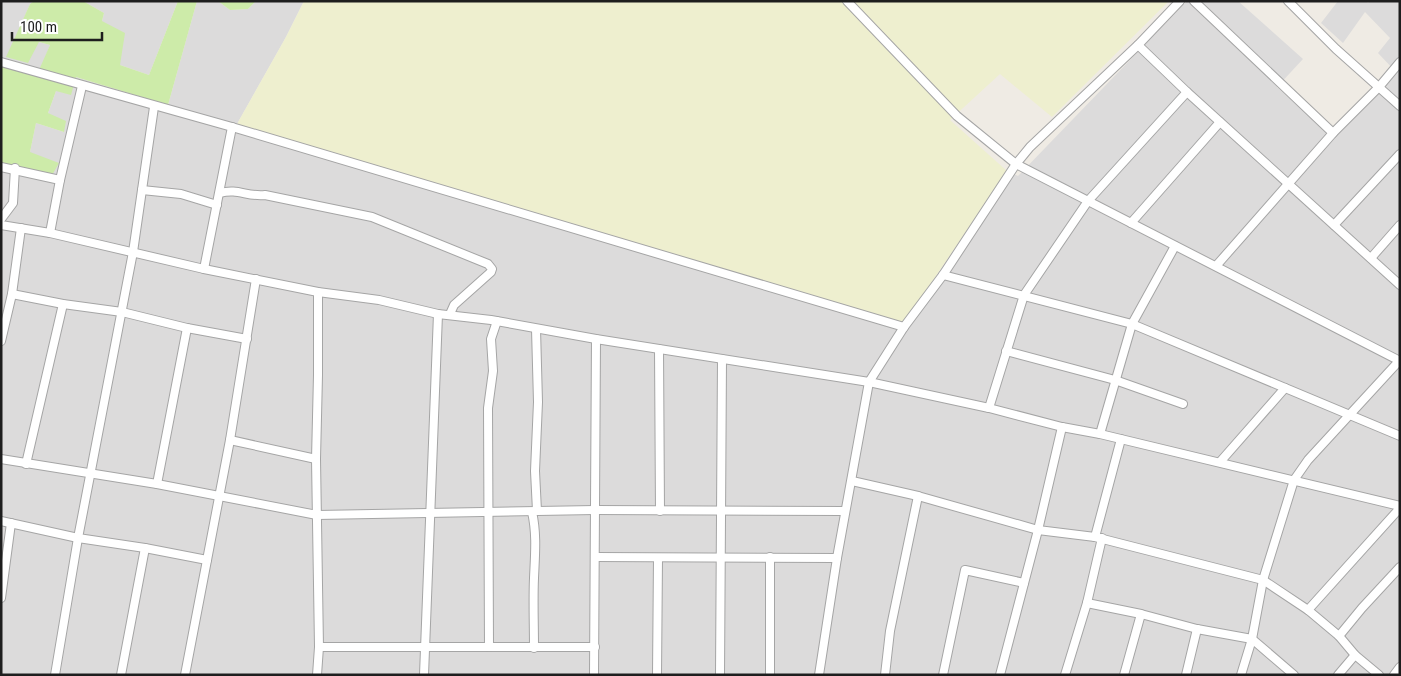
<svg xmlns="http://www.w3.org/2000/svg" width="1401" height="676" font-family="'Roboto Condensed',sans-serif">
<style>
.residential{fill:#dcdbdb}
.farmland{fill:#eeefcf}
.grass{fill:#cdeba9}
.lines{fill:none;stroke-linecap:round;stroke-linejoin:round}
.minor-casing{stroke:#a5a5a5;stroke-width:10}
.minor{stroke:#fff;stroke-width:8}
</style>
<rect width="100%" height="100%" fill="#efebe4"/>
<!-- residential -->
<g class="residential">
<polygon points="1,1 34,1 30,4 7,57 39,42 50,45 40,70 1,62"/>
<polygon points="83,1 178,1 149,75 120,65 102,21 104,13"/>
<polygon points="197,1 218,1 230,10 248,9 256,1 304,1 286,37 237,124 923,297 1007,171 1018,176 1187,1 1238,1 1303,59 1277,87 1333,137 1396,72 1378,53 1390,38 1365,12 1343,43 1321,23 1338,1 1366,1 1368,3 1370,1 1400,1 1400,675 1,675 1,164 30,152 36,123 64,132 48,113 56,91 76,77 168,105"/>
</g>
<!-- farmland -->
<polygon class="farmland" points="304,1 1169,1 1052,117 1000,74 950,120 1007,171 902,326 396,175 237,124 286,37"/>
<!-- grass -->
<g class="grass">
<polygon points="34,1 83,1 104,13 102,21 125,33 120,65 149,75 178,1 197,1 168,105 76,77 71,95 56,91 48,113 66,121 64,132 36,123 30,152 59,163 51,177 1,164 1,62 39,70 50,45 39,42 28,63 6,57 30,4"/>
<polygon points="218,1 256,1 248,9 230,10"/>
</g>
<g class="lines">
<defs>
<g id="minor">
<polyline points="847,1 957,116 1016,164 1400,361"/>
<polyline points="1194,1 1333,133"/>
<polyline points="1288,1 1336,49 1400,106"/>
<polyline points="1138,45 1187,92 1400,285"/>
<polyline points="1,62 232,127 904,327"/>
<polyline points="1,167 60,180"/>
<polyline points="142,190 181,194 217,205"/>
<path d="M220,193C238,188 247,197 265,195L372,217L488,264L492,269L491,272L454,305L450,314"/>
<polyline points="1,219 13,203 15,168"/>
<polyline points="1131,223 1220,122"/>
<polyline points="1,225 50,233 204,269 318,292 379,300 438,314 491,320 596,339 869,382 989,408 1062,427 1100,434 1400,506"/>
<polyline points="1334,225 1400,154"/>
<polyline points="50,233 60,180 82,86"/>
<polyline points="1371,258 1400,225"/>
<polyline points="1216,266 1333,133 1379,87 1400,62"/>
<polyline points="204,269 232,127"/>
<polyline points="943,275 1132,324 1400,436"/>
<polyline points="12,294 63,304 122,312 187,328 247,339"/>
<polyline points="536,329 538,402 535,471 537,511"/>
<polyline points="1,341 12,294 21,228"/>
<polyline points="659,349 660,511"/>
<polyline points="1006,351 1115,380 1183,404"/>
<polyline points="989,408 1024,295 1088,201 1187,92"/>
<polyline points="1100,434 1132,324 1175,246"/>
<polyline points="230,440 316,459"/>
<polyline points="1,459 157,484 317,515 595,510 845,511"/>
<polyline points="1220,462 1285,388"/>
<polyline points="26,464 63,304"/>
<polyline points="852,481 918,496 1038,530 1095,537 1263,580 1308,610 1339,636 1355,655 1379,675"/>
<polyline points="157,484 187,328"/>
<path d="M532,512C537,534 535,555 534,578C533,601 534,624 534,648"/>
<polyline points="1,521 78,538 145,548 207,560"/>
<polyline points="1095,537 1121,439"/>
<polyline points="595,557 837,558"/>
<polyline points="1,598 11,523"/>
<polyline points="1087,603 1141,614 1197,629 1252,639 1294,675"/>
<polyline points="1308,610 1400,508"/>
<polyline points="1339,636 1362,608 1400,567"/>
<polyline points="319,647 595,647"/>
<polyline points="489,647 488,408 493,371 491,339 497,321"/>
<polyline points="55,675 78,538 133,252 154,107"/>
<polyline points="121,675 145,548"/>
<polyline points="185,675 230,440 256,279"/>
<polyline points="317,675 319,647 316,459 318,375 318,292"/>
<polyline points="424,675 438,314"/>
<polyline points="594,675 596,339"/>
<polyline points="657,675 658,558"/>
<polyline points="720,675 722,359"/>
<polyline points="770,675 770,557"/>
<polyline points="819,675 837,558 869,382 904,327 943,275 1016,164 1030,147 1138,45 1180,1"/>
<polyline points="885,675 890,631 918,496"/>
<polyline points="943,675 965,570 1024,583"/>
<polyline points="1000,675 1038,530 1062,427"/>
<polyline points="1065,675 1087,603 1102,538"/>
<polyline points="1124,675 1141,614"/>
<polyline points="1186,675 1197,629"/>
<polyline points="1241,675 1252,639 1263,580 1294,480 1308,460 1400,360"/>
<polyline points="1338,675 1355,655"/>
<polyline points="1394,675 1400,667"/>
</g>
</defs>
<!-- minor casing -->
<use href="#minor" class="minor-casing"/>
<!-- minor -->
<use href="#minor" class="minor"/>
</g>
<!-- border -->
<rect width="1401" height="676" fill="none" stroke="#1e1e1e" stroke-width="5"/>
<!-- scale -->
<path d="M12 32v8h90v-8" fill="none" stroke="#1e1e1e" stroke-width="2.5"/>
<text x="20" y="32" font-size="15" fill="#1e1e1e" stroke="#ffffff" stroke-width="4" paint-order="stroke">100 m</text>
</svg>
